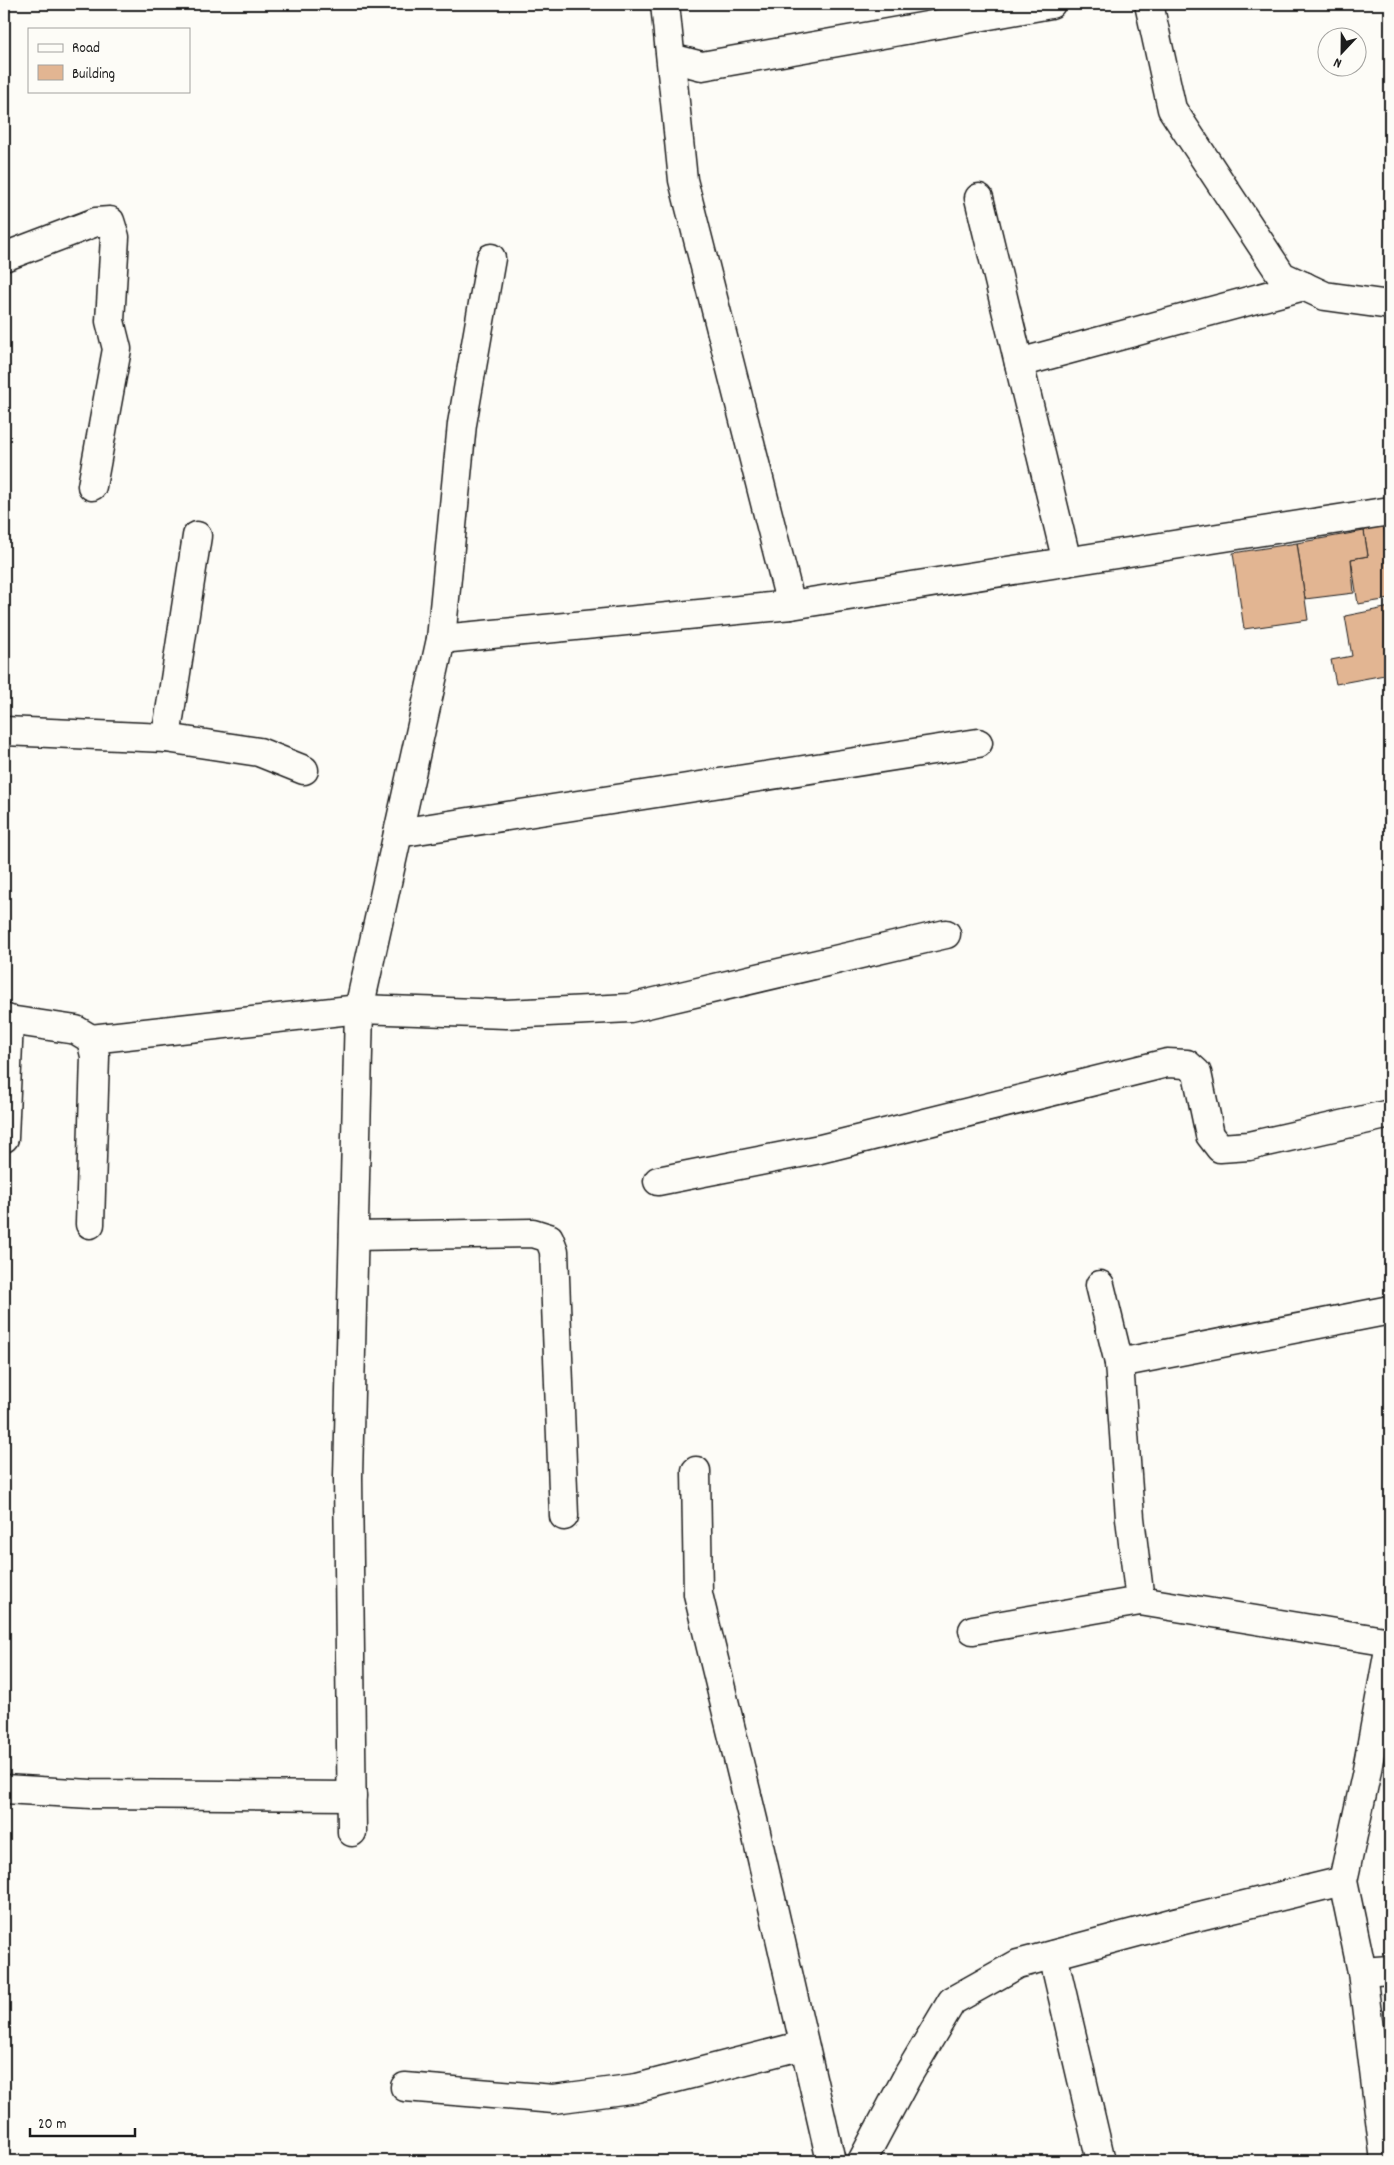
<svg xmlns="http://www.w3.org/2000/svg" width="1394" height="2165" font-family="Dekko,sans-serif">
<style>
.building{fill:#e2b592;stroke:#1c1c1c}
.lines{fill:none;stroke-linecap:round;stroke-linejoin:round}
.minor-casing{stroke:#1c1c1c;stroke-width:31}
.minor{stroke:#fdfcf7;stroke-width:28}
</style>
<rect width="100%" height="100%" fill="#fdfcf7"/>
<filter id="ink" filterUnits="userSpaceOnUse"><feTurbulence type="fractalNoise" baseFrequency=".02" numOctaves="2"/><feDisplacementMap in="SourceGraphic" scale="10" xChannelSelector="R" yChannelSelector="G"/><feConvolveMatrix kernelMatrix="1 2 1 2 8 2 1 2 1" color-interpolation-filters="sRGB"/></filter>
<g filter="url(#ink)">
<!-- building -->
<g class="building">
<polygon points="1390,521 1390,567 1383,522"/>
<polygon points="1383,522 1390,567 1390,599 1358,604 1351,559 1368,556 1364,531"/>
<polygon points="1364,531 1368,556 1351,559 1354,593 1305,599 1297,543"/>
<polygon points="1297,543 1308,620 1244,629 1233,553"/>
<polygon points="1390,607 1390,674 1336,684 1331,660 1352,656 1345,616"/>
</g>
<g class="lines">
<defs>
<g id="minor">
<polyline points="665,4 683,180 791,605"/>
<polyline points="1149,4 1172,109 1282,276 1325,296 1390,305"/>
<polyline points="671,58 702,66 1051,4"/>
<polyline points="979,198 1067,562"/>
<polyline points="4,257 96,222 110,221 115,237 110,321 117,349 92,486"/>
<polyline points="1019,363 1304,286"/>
<polyline points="441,639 791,605 1390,511"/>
<polyline points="4,731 166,738 259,752 304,770"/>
<polyline points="166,738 197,536"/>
<polyline points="398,833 978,743"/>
<polyline points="4,1018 9,1020 76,1030 91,1039 95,1056 90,1224"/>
<polyline points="91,1039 359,1009 506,1014 630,1008 946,934"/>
<polyline points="4,1138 9,1020"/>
<polyline points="658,1181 820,1149 1167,1063 1187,1064 1197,1073 1210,1135 1220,1148 1249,1146 1390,1114"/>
<polyline points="354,1236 533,1233 549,1238 554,1251 564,1516"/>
<polyline points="1100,1285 1119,1363 1130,1518 1140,1601"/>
<polyline points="1119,1363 1390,1310"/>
<polyline points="696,1471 698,1594 754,1824 831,2161"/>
<polyline points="973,1630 1140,1601 1390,1642"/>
<polyline points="4,1789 91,1794 352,1796"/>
<polyline points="352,1832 348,1477 359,1009 441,639 462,424 491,258"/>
<polyline points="1053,1955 1101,2161"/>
<polyline points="1362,1972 1390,1970"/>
<polyline points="405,2087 554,2099 637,2088 804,2045"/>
<polyline points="862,2161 908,2075 952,2001 1018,1964 1175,1922 1343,1881"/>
<polyline points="1385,2161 1362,1972 1343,1881 1366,1775 1390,1644"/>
</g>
</defs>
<!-- minor casing -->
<use href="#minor" class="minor-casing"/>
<!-- minor -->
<use href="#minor" class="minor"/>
</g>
</g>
<!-- margin -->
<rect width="1394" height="2165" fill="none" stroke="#fdfcf7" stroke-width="20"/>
<rect x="10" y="10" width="1374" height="2145" fill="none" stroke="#1c1c1c" stroke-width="2" filter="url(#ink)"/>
<!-- legend -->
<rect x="28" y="28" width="162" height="65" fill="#fdfcf7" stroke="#a3a29f"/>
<rect x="38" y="44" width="25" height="8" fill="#fdfcf7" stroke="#a3a29f"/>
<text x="72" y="52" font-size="15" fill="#1c1c1c">Road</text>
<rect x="38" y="65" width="25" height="15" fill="#e2b592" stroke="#a3a29f"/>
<text x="72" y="78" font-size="15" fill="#1c1c1c">Building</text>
<!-- north arrow -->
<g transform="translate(1342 52) rotate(202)"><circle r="24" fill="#fdfcf7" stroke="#a3a29f"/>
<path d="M0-4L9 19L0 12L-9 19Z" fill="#1c1c1c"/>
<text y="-8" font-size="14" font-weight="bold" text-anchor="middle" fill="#1c1c1c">N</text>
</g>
<!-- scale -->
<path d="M30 2128v8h105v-8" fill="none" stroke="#1c1c1c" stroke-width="2.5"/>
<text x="38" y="2128" font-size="15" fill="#1c1c1c" stroke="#fdfcf7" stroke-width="4" paint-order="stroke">20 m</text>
</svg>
